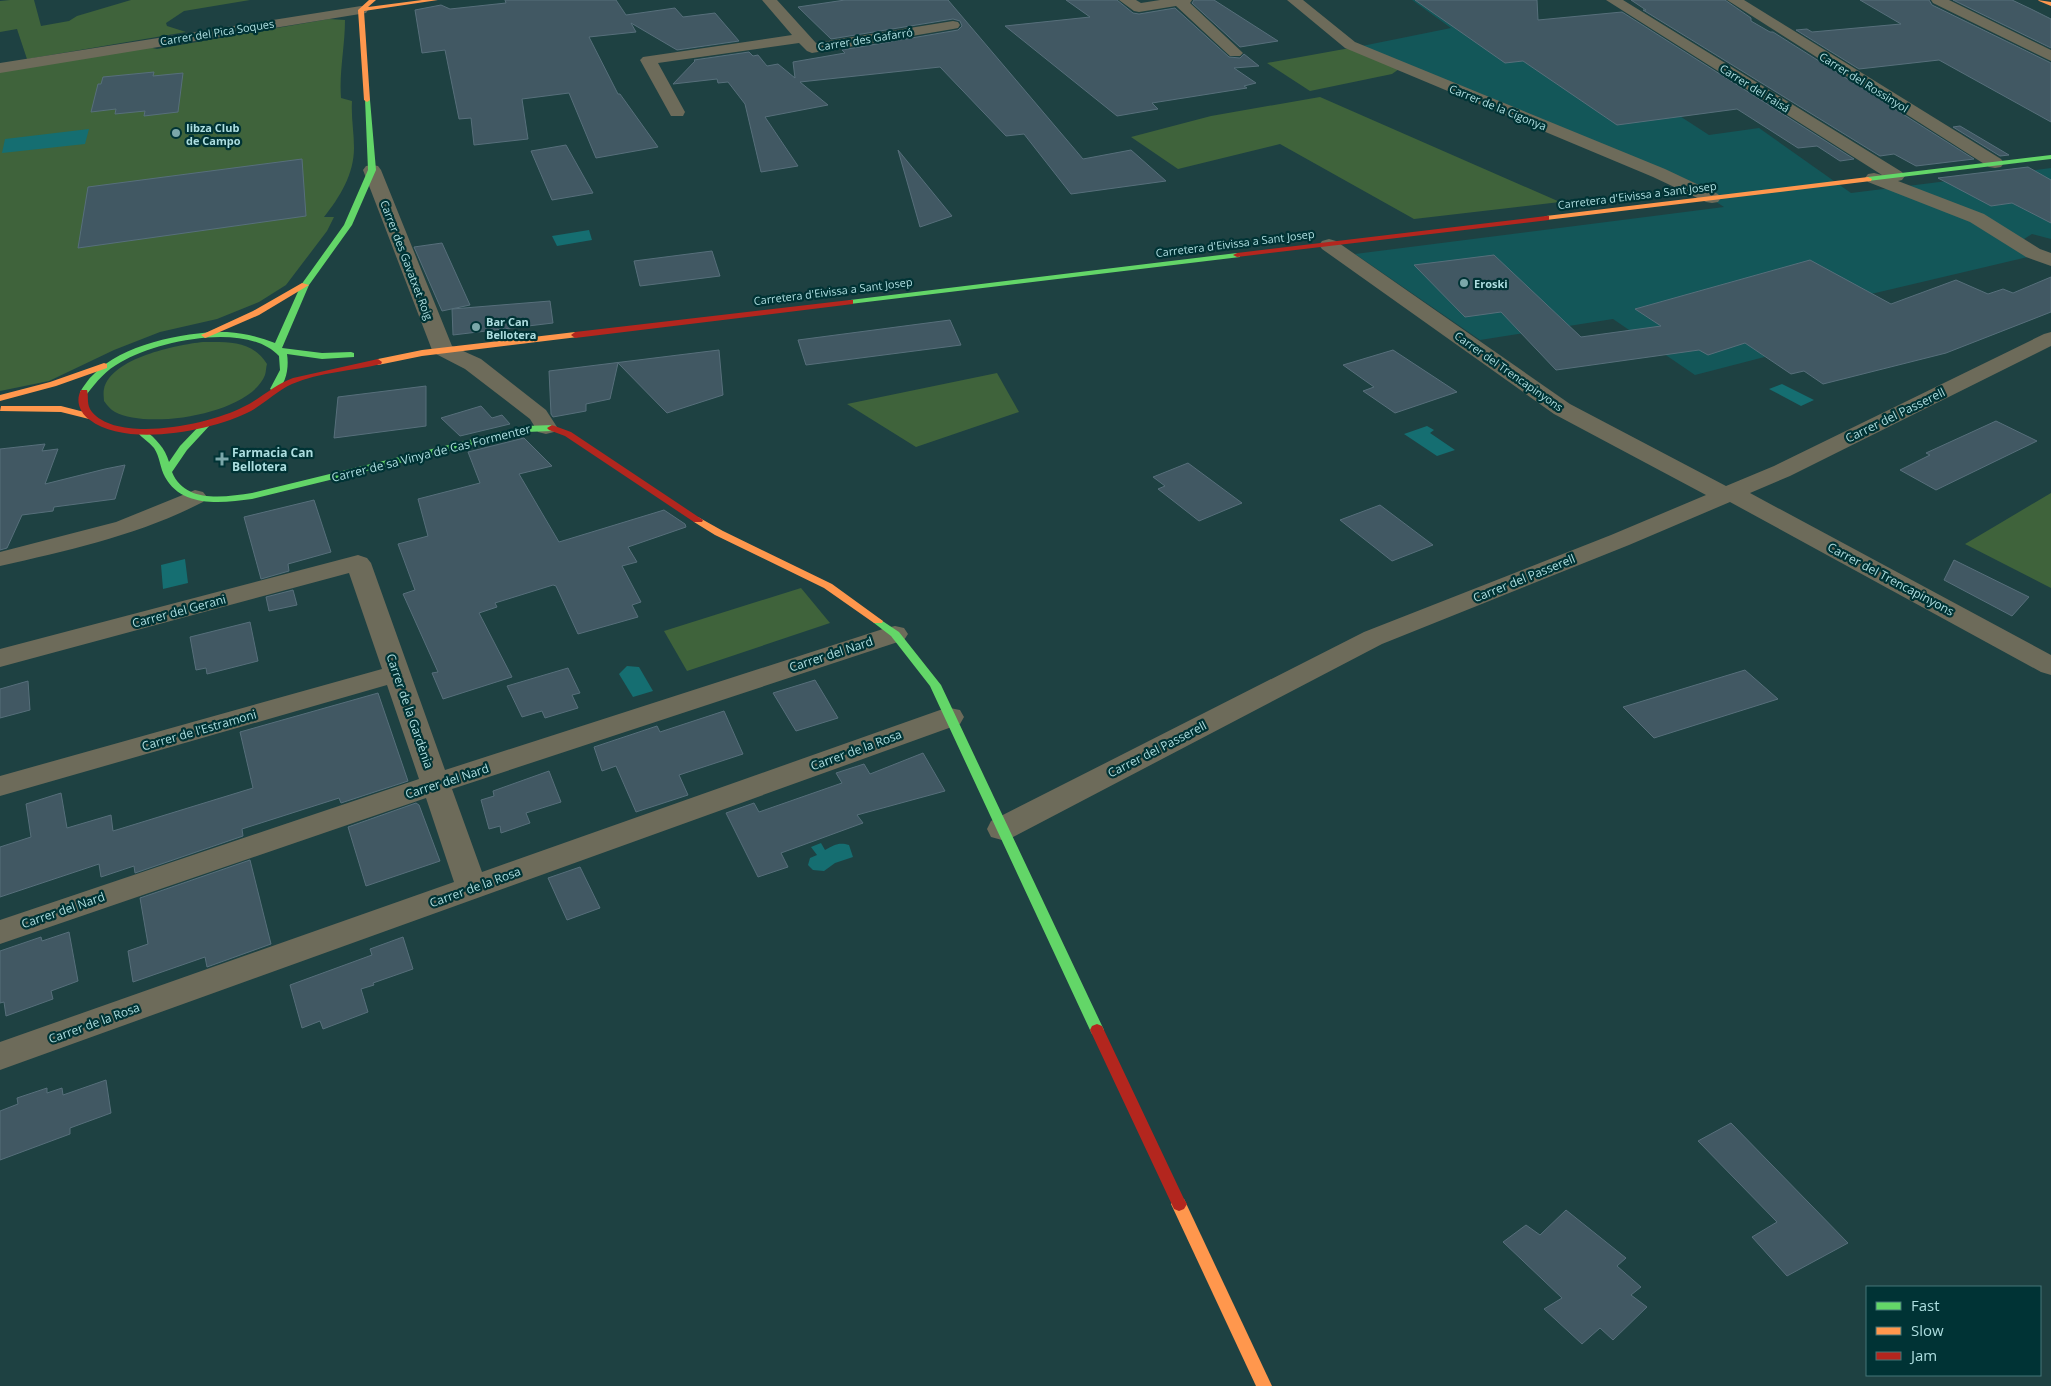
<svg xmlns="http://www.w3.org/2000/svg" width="2051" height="1386" font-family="'Open Sans',sans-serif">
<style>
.built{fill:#135759}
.green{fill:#3f633b}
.water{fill:#156e71}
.building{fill:#415863;stroke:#576f7b}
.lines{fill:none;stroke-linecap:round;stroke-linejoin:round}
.street{fill:#6d6b5a;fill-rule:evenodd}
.fast{fill:#63d668;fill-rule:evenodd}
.slow{fill:#ff974d;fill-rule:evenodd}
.jam{fill:#b3261e;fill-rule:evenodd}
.poi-dot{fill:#7ba7a9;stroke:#003335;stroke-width:2}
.labels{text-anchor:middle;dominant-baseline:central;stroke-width:4.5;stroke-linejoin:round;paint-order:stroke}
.far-street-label{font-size:11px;fill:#addee0;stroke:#003335}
.far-poi-label{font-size:11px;font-weight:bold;fill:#addee0;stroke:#003335;text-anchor:start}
.street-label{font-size:12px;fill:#addee0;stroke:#003335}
.poi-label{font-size:12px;font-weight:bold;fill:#addee0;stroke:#003335;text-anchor:start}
</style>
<rect width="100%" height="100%" fill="#1e4142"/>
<!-- built -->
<polygon class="built" points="1412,0 1501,0 1709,135 1759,128 1851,193 2051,168 2051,239 2032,234 2024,239 2032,256 1871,294 1815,344 1695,375 1613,319 1480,340 1355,254 1724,207 1684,181 1362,46 1451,28"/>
<!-- green -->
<g class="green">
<polygon points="10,0 34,0 41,26 69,21 77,16 131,0 250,0 184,11 166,23 167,26 186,32 27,59 17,29 0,32 0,1"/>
<path d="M329,19L345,20C345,46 339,72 341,98L352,101C351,118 354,132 354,148C354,174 340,197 324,217H334L327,231L286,285L259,302L217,319L160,332L114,350L49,381L0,391V72L148,47L157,49Z"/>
<polygon points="1350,48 1399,69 1392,74 1310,91 1267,63"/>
<polygon points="1320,97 1560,202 1414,219 1280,144 1178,169 1131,137 1211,116"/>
<path d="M203,342C228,342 252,340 267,364C266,367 266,372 265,375C250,414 148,430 115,412C111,410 107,405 104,401C104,398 103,393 104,389C111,358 176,345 203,342Z"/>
<polygon points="997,373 1019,412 916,447 847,404"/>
<polygon points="2051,493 2051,588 1965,544"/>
<polygon points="801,588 830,623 687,671 664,631"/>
</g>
<!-- water -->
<g class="water">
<polygon points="89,129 85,144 2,153 5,139"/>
<polygon points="589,230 592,240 557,246 552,236"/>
<polygon points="1782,384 1814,400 1801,406 1769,389"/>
<polygon points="1427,426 1434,430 1430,433 1455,450 1437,456 1404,434"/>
<polygon points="185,559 188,583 163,589 161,565"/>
<polygon points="627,666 639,667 653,691 633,697 619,674"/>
<path d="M821,843L825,850C834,845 839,842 849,845L853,857L835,863L824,871L813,870L808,865L810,858L817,855L811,847Z"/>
</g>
<!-- building -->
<g class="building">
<polygon points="505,0 616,0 626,15 675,8 683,17 715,13 739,41 677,50 631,23 636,32 589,37 618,94 620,94 658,147 596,158 569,93 522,99 528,139 474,145 471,118 459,119 445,50 422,53 415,10 441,5 450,9 506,3"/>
<polygon points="845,0 948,0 1083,159 1131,150 1166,181 1071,194 1024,134 1006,136 940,67 800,82 828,105 765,117 798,166 761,172 745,104 728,82 718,83 717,79 673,84 695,61 694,60 749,52 753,56 758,55 767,66 778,64 795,78 793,62 845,53 842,50 958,30 962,26 960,21 953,19 831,39 798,7"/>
<polygon points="1066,0 1117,0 1133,13 1139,14 1175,8 1229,57 1240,58 1244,54 1259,66 1234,68 1256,83 1244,86 1247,88 1152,103 1158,109 1117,116 1005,26 1090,17"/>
<polygon points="1194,0 1214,0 1278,41 1240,47 1192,3"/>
<polygon points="1415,0 1537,0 1538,20 1622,12 1854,159 1840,161 1817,146 1798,148 1737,109 1617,125 1523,61 1505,63"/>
<polygon points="1631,0 1725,0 1751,18 1751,21 1770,32 1773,32 1974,159 1916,166 1894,154 1880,156 1643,10 1646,10"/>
<polygon points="1860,0 1929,0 1932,5 2051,63 2051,122 1939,60 1859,69 1796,30 1807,29 1812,32 1901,24"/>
<polygon points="1953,0 2012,0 2031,9 2051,19 2051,48"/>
<polygon points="154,72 153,76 183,73 178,112 144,116 145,111 115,114 116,109 91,112 98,84 101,84 103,77"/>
<polygon points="1960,126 2009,155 2000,156 1953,127"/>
<polygon points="566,145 593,193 552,200 531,151"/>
<polygon points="898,150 952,216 920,227"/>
<polygon points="302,159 306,216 78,248 88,187"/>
<polygon points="2028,167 2051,180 2051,223 2012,203 1991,206 1938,178"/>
<polygon points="442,243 470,305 442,311 414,247"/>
<polygon points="712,251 720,276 640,286 634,261"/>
<polygon points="1494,255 1581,337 1661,326 1635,309 1810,260 1891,304 1956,280 1988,294 2003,289 2013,293 2051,277 2051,312 1946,353 1823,384 1804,371 1791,374 1745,343 1708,355 1699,350 1556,370 1501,312 1465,317 1414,265"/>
<polygon points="550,301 553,323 453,335 452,309"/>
<polygon points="950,320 961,345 806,365 798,340"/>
<polygon points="719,350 723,395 667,413 618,363 610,399 586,404 586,411 553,417 551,414 549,371"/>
<polygon points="1393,350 1457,392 1395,413 1363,391 1374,387 1343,365"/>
<polygon points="426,386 426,426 334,438 338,397"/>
<polygon points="481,406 492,418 502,415 510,424 460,436 441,418"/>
<polygon points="1996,421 2037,441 1936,490 1900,470 1930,455 1926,453"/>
<polygon points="524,438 552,466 519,474 559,542 664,510 685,524 686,527 628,547 637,562 622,566 641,602 632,605 638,617 578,634 556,586 553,585 495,603 497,607 479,613 512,677 443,699 432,673 438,672 403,594 415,590 398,544 428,536 418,499 480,483 468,452"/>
<polygon points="45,444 42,451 58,449 45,484 105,469 125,465 115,499 54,507 53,511 22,515 7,548 0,550 0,449"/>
<polygon points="1188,463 1242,503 1199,521 1158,489 1165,486 1153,477"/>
<polygon points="314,500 331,552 288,564 289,571 261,579 244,517"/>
<polygon points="1380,505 1433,545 1392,561 1340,520"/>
<polygon points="1954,560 2029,597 2012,616 1944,580"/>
<polygon points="293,590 297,605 269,611 266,597"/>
<polygon points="250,622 258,661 207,674 206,668 196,670 190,637"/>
<polygon points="568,668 580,693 572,695 578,708 545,718 542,711 522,717 507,686"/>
<polygon points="1745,670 1778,699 1654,738 1623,707"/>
<polygon points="815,680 838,718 796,731 773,693"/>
<polygon points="28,681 30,710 0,718 0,689"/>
<polygon points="378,693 408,781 341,803 339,798 242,829 243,836 135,873 134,866 101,877 99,864 0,897 0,847 31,837 26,804 61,793 67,828 111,815 113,831 253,788 240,732"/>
<polygon points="724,711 743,754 679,775 688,795 636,812 616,766 602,771 594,747 657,726 660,732"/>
<polygon points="923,753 945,791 857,815 863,823 781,853 788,867 758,877 726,813 754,803 759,812 842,783 836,773 864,764 870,774"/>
<polygon points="549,771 561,802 526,813 530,823 501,833 500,826 489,829 481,800 494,796 493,791"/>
<polygon points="416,803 419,805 440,861 366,886 348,827"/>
<polygon points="250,860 271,944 207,967 205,957 133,982 128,951 148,944 140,898"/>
<polygon points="580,867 600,908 567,920 548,878"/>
<polygon points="69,932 78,981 51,991 53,999 6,1016 4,1002 0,1003 0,951 41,937 42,941"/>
<polygon points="403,937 413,969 373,983 374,985 361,989 368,1012 323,1029 320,1021 302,1028 290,985 372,955 370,949"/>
<polygon points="106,1080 111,1113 70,1128 70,1134 0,1160 0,1111 18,1104 17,1098 47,1088 47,1093 62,1088 63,1095"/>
<polygon points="1731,1123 1848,1243 1787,1276 1752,1237 1777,1222 1698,1141"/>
<polygon points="1566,1210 1626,1258 1617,1266 1641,1287 1631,1295 1647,1307 1613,1340 1600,1328 1582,1344 1544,1309 1562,1298 1503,1242 1526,1225 1540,1235"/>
</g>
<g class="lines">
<!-- street -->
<g class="street">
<polygon points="762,0 777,0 816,43 953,21 958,22 960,25 958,28 953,29 812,53 807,51 799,43 658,63 685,112 683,116 671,116 640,60 643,57 792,35"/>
<polygon points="1119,0 1136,0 1141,3 1160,0 1192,0 1190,3 1243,53 1240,56 1230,56 1176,6 1139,12 1134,11"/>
<polygon points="1287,0 1303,0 1355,42 1665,169 1718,194 1721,198 1718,202 1712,203 1706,202 1653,177 1345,48"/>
<polygon points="1606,0 1623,0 1902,172 1905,176 1902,180 1898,181 1984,214 2040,249 2051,253 2051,266 2026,257 1970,222 1868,182 1865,178 1868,174 1874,173 1882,175"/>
<polygon points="1727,0 1744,0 2001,159 2004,163 2001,167 1995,168 1989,167"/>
<polygon points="1931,0 1949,0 2051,50 2051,61 1933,3"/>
<polygon points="361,6 366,7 368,10 366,13 0,73 0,63"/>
<polygon points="372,165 378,166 381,170 452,346 481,359 546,410 557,427 554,432 546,434 538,432 530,419 465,369 436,354 432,350 363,170 366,166"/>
<polygon points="1329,239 1336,241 1570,404 1726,486 1774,466 2044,334 2051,332 2051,346 1790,476 1750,493 2051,655 2051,675 2041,672 1730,502 1629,545 1382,644 1013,837 1002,840 991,837 987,829 991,821 1364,632 1611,535 1706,495 1554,414 1322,249 1319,245 1322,241"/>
<path d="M195,490L203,492L207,497L203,502C139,535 70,550 0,566V552L116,522Z"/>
<polygon points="358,555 367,558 371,563 445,770 886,628 895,626 904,628 908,634 904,640 452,789 482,872 940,710 950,708 960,710 964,717 960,724 0,1070 0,1042 454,882 426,798 0,944 0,920 419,779 387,685 0,796 0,776 382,669 349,573 0,667 0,649"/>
</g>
<!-- fast -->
<g class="fast">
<path d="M365,99L370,100L376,170L352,225L309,285L282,348L322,353L351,352L354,353V357L322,359L287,354C289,366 287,386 274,392L270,389L280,370L279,356C246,321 157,341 121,362C106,370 97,381 87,394H81L80,392C84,386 88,379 94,374C122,344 187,331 227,332C244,333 259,337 275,343L301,285L344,225L368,170Z"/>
<polygon points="2051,155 2051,159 1868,181 1864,179 1868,177"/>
<polygon points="1237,253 1240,253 1240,257 850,304 846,302 850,300"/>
<path d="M206,421L211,424L187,450L172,472C185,504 225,497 252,493L526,426L552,425L557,428L552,431L526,432L252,499C222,503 182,508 165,477C160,468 160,457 154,448C149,442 142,438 137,432L139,430H145C156,439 165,448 169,462L180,446L203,422Z"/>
<polygon points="878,618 899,632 941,685 1104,1030 1102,1034 1097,1036 1092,1034 1090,1030 930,686 891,636 874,623 873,621"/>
</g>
<!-- slow -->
<g class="slow">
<polygon points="369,0 376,0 368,7 422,0 438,0 364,11 370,100 367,102 364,100 358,10"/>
<polygon points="2038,0 2051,2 2051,6 2039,1"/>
<polygon points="1868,177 1872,179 1871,181 1546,220 1542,218 1546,216"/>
<polygon points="302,283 309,285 259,315 208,337 205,338 201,335 253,311"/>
<polygon points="575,332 578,333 578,337 422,356 378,365 374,362 378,359 422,350"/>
<polygon points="104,363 107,364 107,368 56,386 0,401 0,395 50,382"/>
<polygon points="61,406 92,414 94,416 89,419 61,412 0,411 1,406"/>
<polygon points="698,517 723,531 832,584 883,621 882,623 874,623 824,588 715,535 694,522 693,520 694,518"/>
<polygon points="1179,1197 1184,1199 1272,1386 1256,1386 1171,1204 1174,1199"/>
</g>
<!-- jam -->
<g class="jam">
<polygon points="1546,216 1549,216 1549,220 1237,257 1233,255 1237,253"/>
<polygon points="850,300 853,300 853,304 575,338 571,335 575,332"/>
<path d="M378,359L382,362L381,364C352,371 320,372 292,384C277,391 265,403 251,411C213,431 126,448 90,420C80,413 75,401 81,390H87C89,397 86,405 92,412C119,444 211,424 243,407C260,399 274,385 293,378Z"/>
<polygon points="552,425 571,432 703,520 702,522 694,522 565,436 549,430 547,428"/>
<polygon points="1097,1024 1102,1026 1104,1030 1184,1199 1187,1204 1184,1209 1179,1211 1174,1209 1090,1030 1092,1026"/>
</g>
</g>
<!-- markers -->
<g class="poi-dot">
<circle cx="176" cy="133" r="5"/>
<circle cx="1464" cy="283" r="5"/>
<circle cx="476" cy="327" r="5"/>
<path d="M219.5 451.5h5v5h5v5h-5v5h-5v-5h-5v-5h5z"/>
</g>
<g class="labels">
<!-- far-street labels -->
<g class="far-street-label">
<text transform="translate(217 32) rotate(-9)">Carrer del Pica Soques</text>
<text transform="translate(865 39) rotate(-9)">Carrer des Gafarró</text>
<text transform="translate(1864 82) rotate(32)">Carrer del Rossinyol</text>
<text transform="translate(1755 88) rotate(32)">Carrer del Faisá</text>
<text transform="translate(1498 107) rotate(22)">Carrer de la Cigonya</text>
<text transform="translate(1637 195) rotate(-7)">Carretera d'Eivissa a Sant Josep</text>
<text transform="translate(1235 243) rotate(-7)">Carretera d'Eivissa a Sant Josep</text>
<text transform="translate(407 260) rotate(69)">Carrer des Gavatxet Roig</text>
<text transform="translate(833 291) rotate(-7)">Carretera d'Eivissa a Sant Josep</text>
<text transform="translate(1509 371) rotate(35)">Carrer del Trencapinyons</text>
</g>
<!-- far-poi labels -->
<g class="far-poi-label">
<text x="186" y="127">Iibza Club<tspan x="186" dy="13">de Campo</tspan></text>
<text x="1474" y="283">Eroski</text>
<text x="486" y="321">Bar Can<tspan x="486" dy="13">Bellotera</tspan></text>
</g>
<!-- street labels -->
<g class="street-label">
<text transform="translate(1895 415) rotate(-26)">Carrer del Passerell</text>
<text transform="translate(431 453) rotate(-14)">Carrer de sa Vinya de Cas Formenter</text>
<text transform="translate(1524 578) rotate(-22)">Carrer del Passerell</text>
<text transform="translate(1891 579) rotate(28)">Carrer del Trencapinyons</text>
<text transform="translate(179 611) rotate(-15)">Carrer del Gerani</text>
<text transform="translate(831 654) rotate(-18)">Carrer del Nard</text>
<text transform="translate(410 711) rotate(71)">Carrer de la Gardènia</text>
<text transform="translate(199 730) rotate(-16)">Carrer de l'Estramoni</text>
<text transform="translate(1157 749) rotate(-27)">Carrer del Passerell</text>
<text transform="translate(856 750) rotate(-20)">Carrer de la Rosa</text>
<text transform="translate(447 781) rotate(-18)">Carrer del Nard</text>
<text transform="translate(475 887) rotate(-20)">Carrer de la Rosa</text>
<text transform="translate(63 910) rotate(-19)">Carrer del Nard</text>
<text transform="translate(94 1023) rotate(-20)">Carrer de la Rosa</text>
</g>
<!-- poi labels -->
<g class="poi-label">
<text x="232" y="452">Farmacia Can<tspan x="232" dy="14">Bellotera</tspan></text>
</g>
</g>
<!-- legend -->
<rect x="1866" y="1286" width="175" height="90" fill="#003335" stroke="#457779"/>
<rect x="1876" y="1302" width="25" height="8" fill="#63d668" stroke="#457779"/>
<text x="1911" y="1311" font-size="15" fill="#addee0">Fast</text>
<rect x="1876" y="1327" width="25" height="8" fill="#ff974d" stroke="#457779"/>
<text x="1911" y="1336" font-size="15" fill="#addee0">Slow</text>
<rect x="1876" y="1352" width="25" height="8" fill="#b3261e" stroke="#457779"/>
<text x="1911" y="1361" font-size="15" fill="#addee0">Jam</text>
</svg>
